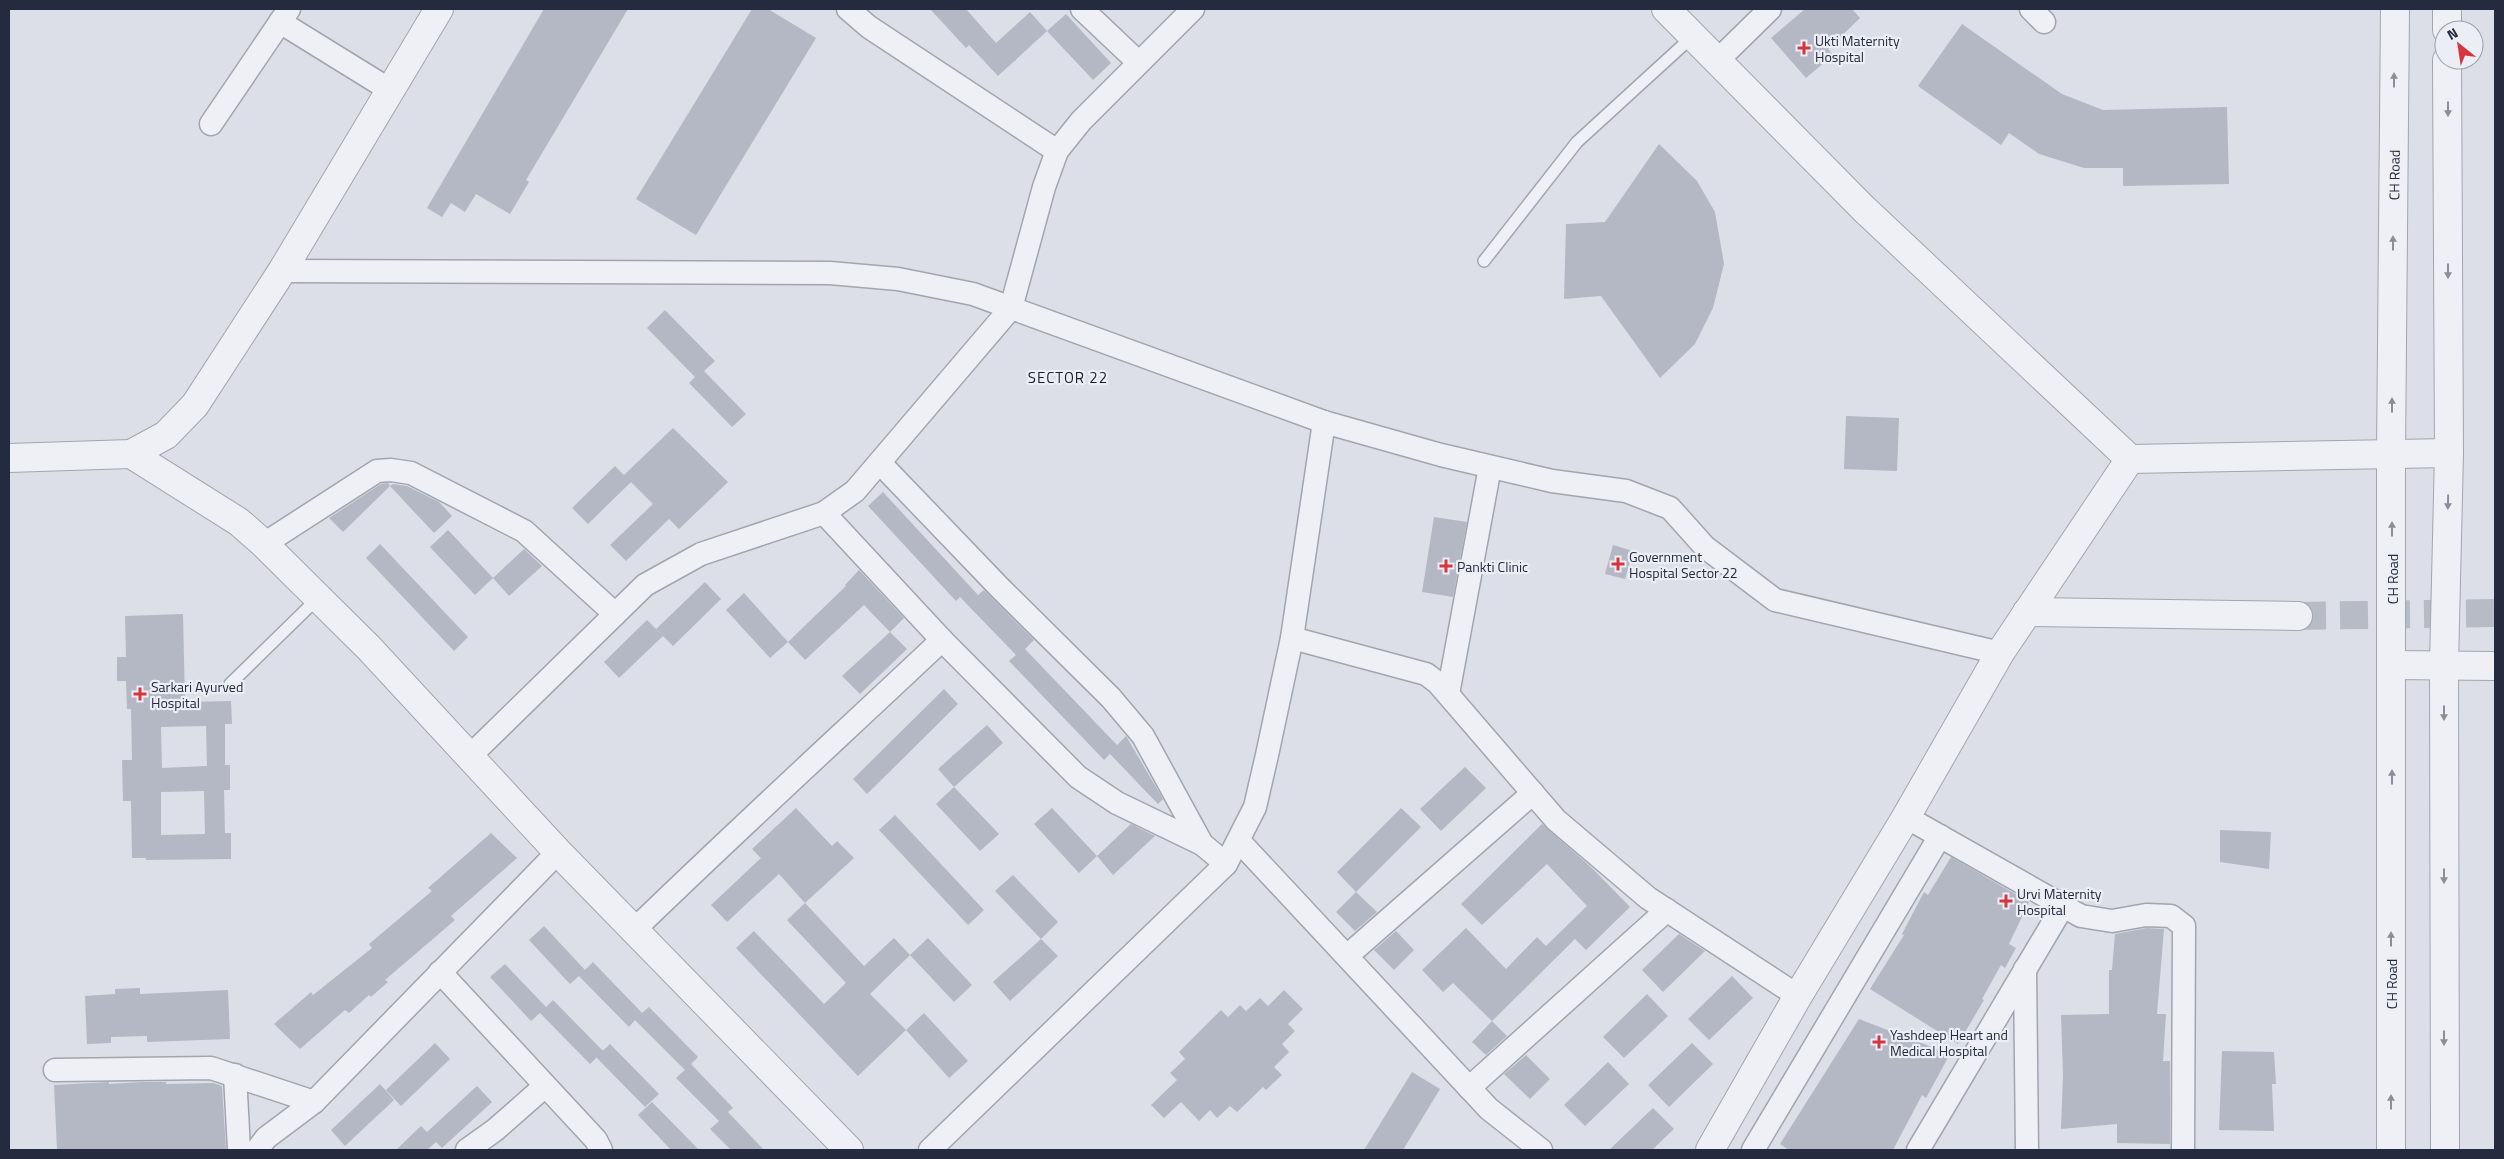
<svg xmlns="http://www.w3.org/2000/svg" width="2504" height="1159" font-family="'Titillium Web',sans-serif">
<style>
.building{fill:#b3b8c4;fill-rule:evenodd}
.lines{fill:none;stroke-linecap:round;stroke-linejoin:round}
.tertiary-tunnel{stroke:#b7bbc5;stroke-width:28;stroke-dasharray:28 14;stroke-linecap:butt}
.service-casing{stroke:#a1a5b1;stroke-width:14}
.minor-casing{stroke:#a1a5b1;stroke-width:25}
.tertiary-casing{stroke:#a1a5b1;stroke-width:30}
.service{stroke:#eff0f5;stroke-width:11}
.minor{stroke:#eff0f5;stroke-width:22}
.tertiary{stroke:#eff0f5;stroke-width:28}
.oneway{fill:#8a8e9a}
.poi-dot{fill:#d7363e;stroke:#ebeef5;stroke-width:2}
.labels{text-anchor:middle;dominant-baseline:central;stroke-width:4.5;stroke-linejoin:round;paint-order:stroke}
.poi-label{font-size:14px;fill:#252b3e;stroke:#ebeef5;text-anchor:start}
.street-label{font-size:14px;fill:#252b3e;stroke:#ebeef5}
.neighbourhood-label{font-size:15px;letter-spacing:1px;fill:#171d2f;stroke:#ebeef5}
</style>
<rect width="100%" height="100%" fill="#dcdfe7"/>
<!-- building -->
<g class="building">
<polygon points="544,9 628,9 526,180 529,182 510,214 476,194 465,212 451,203 442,217 427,208"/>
<polygon points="752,9 768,9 816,38 696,235 636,199"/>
<polygon points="930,9 966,9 996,43 1030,12 1047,31 998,76 969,45 966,48"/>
<polygon points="1805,9 1852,9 1860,18 1828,49 1833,55 1806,78 1771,38"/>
<polygon points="1066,14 1111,63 1093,80 1047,31"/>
<polygon points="1962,24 2062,94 2103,110 2227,107 2229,184 2123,186 2123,168 2084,168 2039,154 2009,133 2001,145 1918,86"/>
<polygon points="1659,144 1697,181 1715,212 1724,264 1713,308 1695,344 1660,378 1601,296 1564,299 1566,224 1605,222"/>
<polygon points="665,310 715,361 704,371 746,414 732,427 689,383 695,377 647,328"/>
<polygon points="1846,416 1899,418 1897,471 1844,469"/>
<polygon points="673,428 728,482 679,529 669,519 626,561 610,545 653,504 631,482 588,524 572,508 615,466 624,475"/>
<polygon points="388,483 390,486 343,532 329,518 381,484"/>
<polygon points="393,484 407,486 439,502 452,516 434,533 390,486"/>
<polygon points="883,492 978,595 984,590 1034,640 1025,649 1117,745 1126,736 1163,799 1158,804 1110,754 1104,760 1009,661 1016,655 960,597 956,601 868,506"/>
<polygon points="1434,517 1467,522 1453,597 1422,592"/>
<polygon points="448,530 493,578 475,595 430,547"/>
<polygon points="380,544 468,637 454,651 366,558"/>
<polygon points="1613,545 1633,551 1625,579 1605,574"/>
<polygon points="524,549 542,566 509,596 493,578"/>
<polygon points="859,570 904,618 890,632 864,605 805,660 788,642 846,586 845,585"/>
<polygon points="705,582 721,599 673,646 656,629"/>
<polygon points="744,593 788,642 770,658 726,610"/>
<path d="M183,614L185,702L231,701L232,724H225V765H230V790H224L225,833H231V859L146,860V858H132L131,801H123L122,760H132L131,709H127L126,681H117V657H126L125,616ZM206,726L207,766L162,768L161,727ZM204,791L205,834L161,835V792Z"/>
<polygon points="647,620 663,636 619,678 604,662"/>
<polygon points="890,632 907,649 860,694 842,676"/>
<polygon points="944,689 958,704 867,794 853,779"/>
<polygon points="987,725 1003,743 954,787 938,769"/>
<polygon points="1465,767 1486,788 1441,831 1420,809"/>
<polygon points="954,787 999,834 980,851 936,804"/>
<polygon points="796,808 832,846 837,841 854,858 805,903 779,874 727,922 711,905 761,858 752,849"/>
<polygon points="1052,808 1097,856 1079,873 1034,824"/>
<polygon points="1401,808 1421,827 1356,892 1337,872"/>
<polygon points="895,815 984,910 968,925 879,830"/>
<polygon points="1131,824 1155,836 1113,875 1097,856"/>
<polygon points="1542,824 1591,867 1630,907 1586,950 1575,939 1492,1021 1453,983 1443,992 1422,970 1466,928 1506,969 1537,937 1546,946 1587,906 1547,864 1482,925 1461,904"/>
<polygon points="2220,830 2271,832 2269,869 2220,862"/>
<polygon points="491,833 517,858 451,916 455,920 385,980 388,982 371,997 369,995 349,1013 345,1010 300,1049 274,1024 311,992 313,995 372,948 369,944 432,891 428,888"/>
<polygon points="1951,857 2029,902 2009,944 2016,948 2005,968 2001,965 1982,999 1984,1000 1958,1044 1870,989 1904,935 1902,934 1924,892 1928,895"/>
<polygon points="1013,875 1058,922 1041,939 995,891"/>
<polygon points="1356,892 1377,912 1355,931 1336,912"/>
<polygon points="805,903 864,966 894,938 910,955 870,994 906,1030 858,1076 736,948 754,931 824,1004 846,983 787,920"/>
<polygon points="544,926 585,970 593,962 642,1013 649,1007 698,1057 691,1064 733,1108 728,1112 764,1150 731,1150 710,1129 719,1121 676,1078 685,1070 635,1020 629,1027 579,976 570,984 529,940"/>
<polygon points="2147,928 2164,929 2157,1014 2166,1014 2163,1061 2170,1061 2170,1144 2117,1143 2117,1124 2061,1129 2063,1075 2061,1015 2109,1014 2109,970 2112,970 2115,934"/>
<polygon points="1396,931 1414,950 1394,970 1374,950"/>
<polygon points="1679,934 1705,951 1663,992 1642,970"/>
<polygon points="928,938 972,985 954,1002 910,955"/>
<polygon points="1041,939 1058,956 1010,1001 993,982"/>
<polygon points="505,964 546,1007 553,1000 603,1051 590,1064 540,1013 541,1012 531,1021 490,977"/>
<polygon points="1732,976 1753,998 1709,1040 1688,1019"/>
<polygon points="140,988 140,994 228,990 230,1039 147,1042 147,1036 111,1037 111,1043 87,1044 85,996 115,994 115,989"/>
<polygon points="1284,990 1303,1009 1288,1024 1295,1031 1282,1044 1289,1052 1274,1067 1282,1075 1266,1090 1263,1087 1237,1112 1230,1106 1217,1118 1210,1110 1199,1121 1181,1102 1164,1118 1151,1105 1177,1080 1170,1073 1185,1059 1179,1052 1221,1010 1228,1017 1240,1005 1246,1011 1260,998 1268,1006"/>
<polygon points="1647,994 1668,1016 1624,1058 1603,1037"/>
<polygon points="924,1013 968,1061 949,1078 906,1030"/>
<polygon points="1859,1019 1950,1054 1926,1098 1922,1095 1893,1150 1789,1150 1780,1144"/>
<polygon points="1492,1021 1507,1036 1486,1055 1472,1042"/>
<polygon points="435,1043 450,1059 401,1106 386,1090"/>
<polygon points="1692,1043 1713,1064 1669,1107 1648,1085"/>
<polygon points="610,1044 659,1094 645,1107 596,1057"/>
<polygon points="2222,1051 2274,1052 2276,1084 2272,1084 2274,1131 2219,1130"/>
<polygon points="1526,1055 1550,1079 1530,1099 1504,1074"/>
<polygon points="1608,1062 1629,1084 1585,1126 1564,1105"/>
<polygon points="1412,1072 1440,1089 1403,1150 1364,1150"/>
<polygon points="109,1082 109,1084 142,1082 166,1082 166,1084 213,1083 222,1086 226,1150 57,1150 54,1085"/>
<polygon points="380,1084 394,1100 345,1146 331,1130"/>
<polygon points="477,1086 492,1102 442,1148 436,1142 427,1150 396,1150 421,1126 429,1134 427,1132"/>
<polygon points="652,1102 699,1150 671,1150 638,1115"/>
<polygon points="1653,1108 1674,1129 1652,1150 1609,1150"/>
</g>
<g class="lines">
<!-- tertiary-tunnel -->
<polyline class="tertiary-tunnel" points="2298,616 2495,613"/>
<defs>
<g id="service">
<polyline points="1484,261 1577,142 1693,36"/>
<polyline points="230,684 318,598"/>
</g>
<g id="minor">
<polyline points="848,9 869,27 1057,151"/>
<polyline points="1082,9 1138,62"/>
<polyline points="2031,9 2044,22"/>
<polyline points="280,22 390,90"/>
<polyline points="1718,60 1770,9"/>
<polyline points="211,124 289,9"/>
<polyline points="282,271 830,273 898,279 973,294 1324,422 1441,455 1552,481 1626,491 1670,508 1705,547 1775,600 2000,653"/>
<polyline points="880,463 1000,588 1111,698 1143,736 1202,844"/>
<polyline points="824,513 942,640 1078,777 1117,803 1202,844 1226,864"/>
<polyline points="264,544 377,471 391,470 411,473 524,531 615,614"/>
<polyline points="1292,638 1426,674 1438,683 1556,820 1648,898 1798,996"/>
<polyline points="1448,694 1490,467"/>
<polyline points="468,758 645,585 701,554 824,513 855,491 1011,308 1044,187 1057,151 1081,121 1193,9"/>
<polyline points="1906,817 2081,916 2112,921 2146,915 2171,916 2184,926 2183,1150"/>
<polyline points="1239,841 1489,1109 1541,1150"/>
<path d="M634,930C735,832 839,737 942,640"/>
<polyline points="1347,956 1533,793"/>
<polyline points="2025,969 2027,1150"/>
<polyline points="440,972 596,1140 601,1150"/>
<polyline points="55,1070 211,1068 314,1102"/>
<polyline points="235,1075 239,1150"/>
<polyline points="1469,1088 1667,910"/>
<polyline points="257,1150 266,1138 314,1102 558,852"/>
<polyline points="467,1150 495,1130 545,1086"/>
<polyline points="930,1150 1226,864 1255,807 1267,755 1292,638 1324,422"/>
<polyline points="1753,1150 1940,836"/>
<polyline points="1918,1150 2063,906"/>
</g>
<g id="tertiary">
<polyline points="1666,9 1864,209 2130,459 2449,453"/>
<polyline points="2447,9 2447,30"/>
<polyline points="131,454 239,522 264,544 369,648 558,852 849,1150"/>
<polyline points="9,458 131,454 166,435 195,405 282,271 439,9"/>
<polyline points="2027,612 2298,616"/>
<polyline points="2392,665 2495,666"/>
<polyline points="1710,1150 1798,996 1906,817 2000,653 2130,459"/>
<path id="s1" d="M2391,1150V454L2395,9"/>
<polyline points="2445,1150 2444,665 2449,453 2447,60"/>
</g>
</defs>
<!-- service casing -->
<use href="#service" class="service-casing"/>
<!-- minor casing -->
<use href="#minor" class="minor-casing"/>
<!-- tertiary casing -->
<use href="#tertiary" class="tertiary-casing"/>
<!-- service -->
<use href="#service" class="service"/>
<!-- minor -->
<use href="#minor" class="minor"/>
<!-- tertiary -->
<use href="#tertiary" class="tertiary"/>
</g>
<!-- one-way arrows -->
<defs><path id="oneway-solid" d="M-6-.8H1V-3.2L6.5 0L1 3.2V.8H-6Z" transform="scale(1.25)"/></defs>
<g class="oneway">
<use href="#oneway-solid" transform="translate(2394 80) rotate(-90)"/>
<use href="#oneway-solid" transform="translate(2448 109) rotate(90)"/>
<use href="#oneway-solid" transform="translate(2393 243) rotate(-90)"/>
<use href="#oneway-solid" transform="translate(2448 271) rotate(90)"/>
<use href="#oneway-solid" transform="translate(2392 405) rotate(-90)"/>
<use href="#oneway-solid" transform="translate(2448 502) rotate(91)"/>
<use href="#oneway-solid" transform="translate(2392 529) rotate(-90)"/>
<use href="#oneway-solid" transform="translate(2444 713) rotate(90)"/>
<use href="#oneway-solid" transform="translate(2392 777) rotate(-90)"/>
<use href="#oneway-solid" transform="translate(2444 876) rotate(90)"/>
<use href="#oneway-solid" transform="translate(2391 939) rotate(-90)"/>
<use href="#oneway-solid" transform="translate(2444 1038) rotate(90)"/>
<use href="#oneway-solid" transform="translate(2391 1102) rotate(-90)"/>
</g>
<!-- markers -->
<g class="poi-dot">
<path d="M1801.5 40.5h5v5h5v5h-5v5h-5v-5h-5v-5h5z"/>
<path d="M1615.5 556.5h5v5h5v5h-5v5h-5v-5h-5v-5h5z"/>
<path d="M1443.5 558.5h5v5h5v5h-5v5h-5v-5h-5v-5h5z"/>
<path d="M137.5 686.5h5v5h5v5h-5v5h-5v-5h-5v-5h5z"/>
<path d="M2003.5 893.5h5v5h5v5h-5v5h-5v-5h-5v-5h5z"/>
<path d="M1876.5 1034.5h5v5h5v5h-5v5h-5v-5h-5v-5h5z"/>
</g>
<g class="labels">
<!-- poi labels -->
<g class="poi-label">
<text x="1815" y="40">Ukti Maternity<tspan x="1815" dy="16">Hospital</tspan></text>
<text x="1629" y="556">Government<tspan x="1629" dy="16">Hospital Sector 22</tspan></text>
<text x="1457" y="566">Pankti Clinic</text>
<text x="151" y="686">Sarkari Ayurved<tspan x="151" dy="16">Hospital</tspan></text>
<text x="2017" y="893">Urvi Maternity<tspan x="2017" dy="16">Hospital</tspan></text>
<text x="1890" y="1034">Yashdeep Heart and<tspan x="1890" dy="16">Medical Hospital</tspan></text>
</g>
<!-- street labels -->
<g class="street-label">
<text stroke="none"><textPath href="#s1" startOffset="975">CH Road</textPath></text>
<text transform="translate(2392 579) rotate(-90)">CH Road</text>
<text transform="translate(2391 984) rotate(-90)">CH Road</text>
</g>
<!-- neighbourhood labels -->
<g class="neighbourhood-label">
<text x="1068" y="377">SECTOR 22</text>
</g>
</g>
<!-- border -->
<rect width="2504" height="1159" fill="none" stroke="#252b3e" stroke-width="20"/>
<!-- north arrow -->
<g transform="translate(2459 45) rotate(330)"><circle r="24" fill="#ebeef5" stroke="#9ca0ac"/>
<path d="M0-4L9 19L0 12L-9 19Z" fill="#d7363e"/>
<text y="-8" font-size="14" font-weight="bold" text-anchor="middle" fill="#252b3e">N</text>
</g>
</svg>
